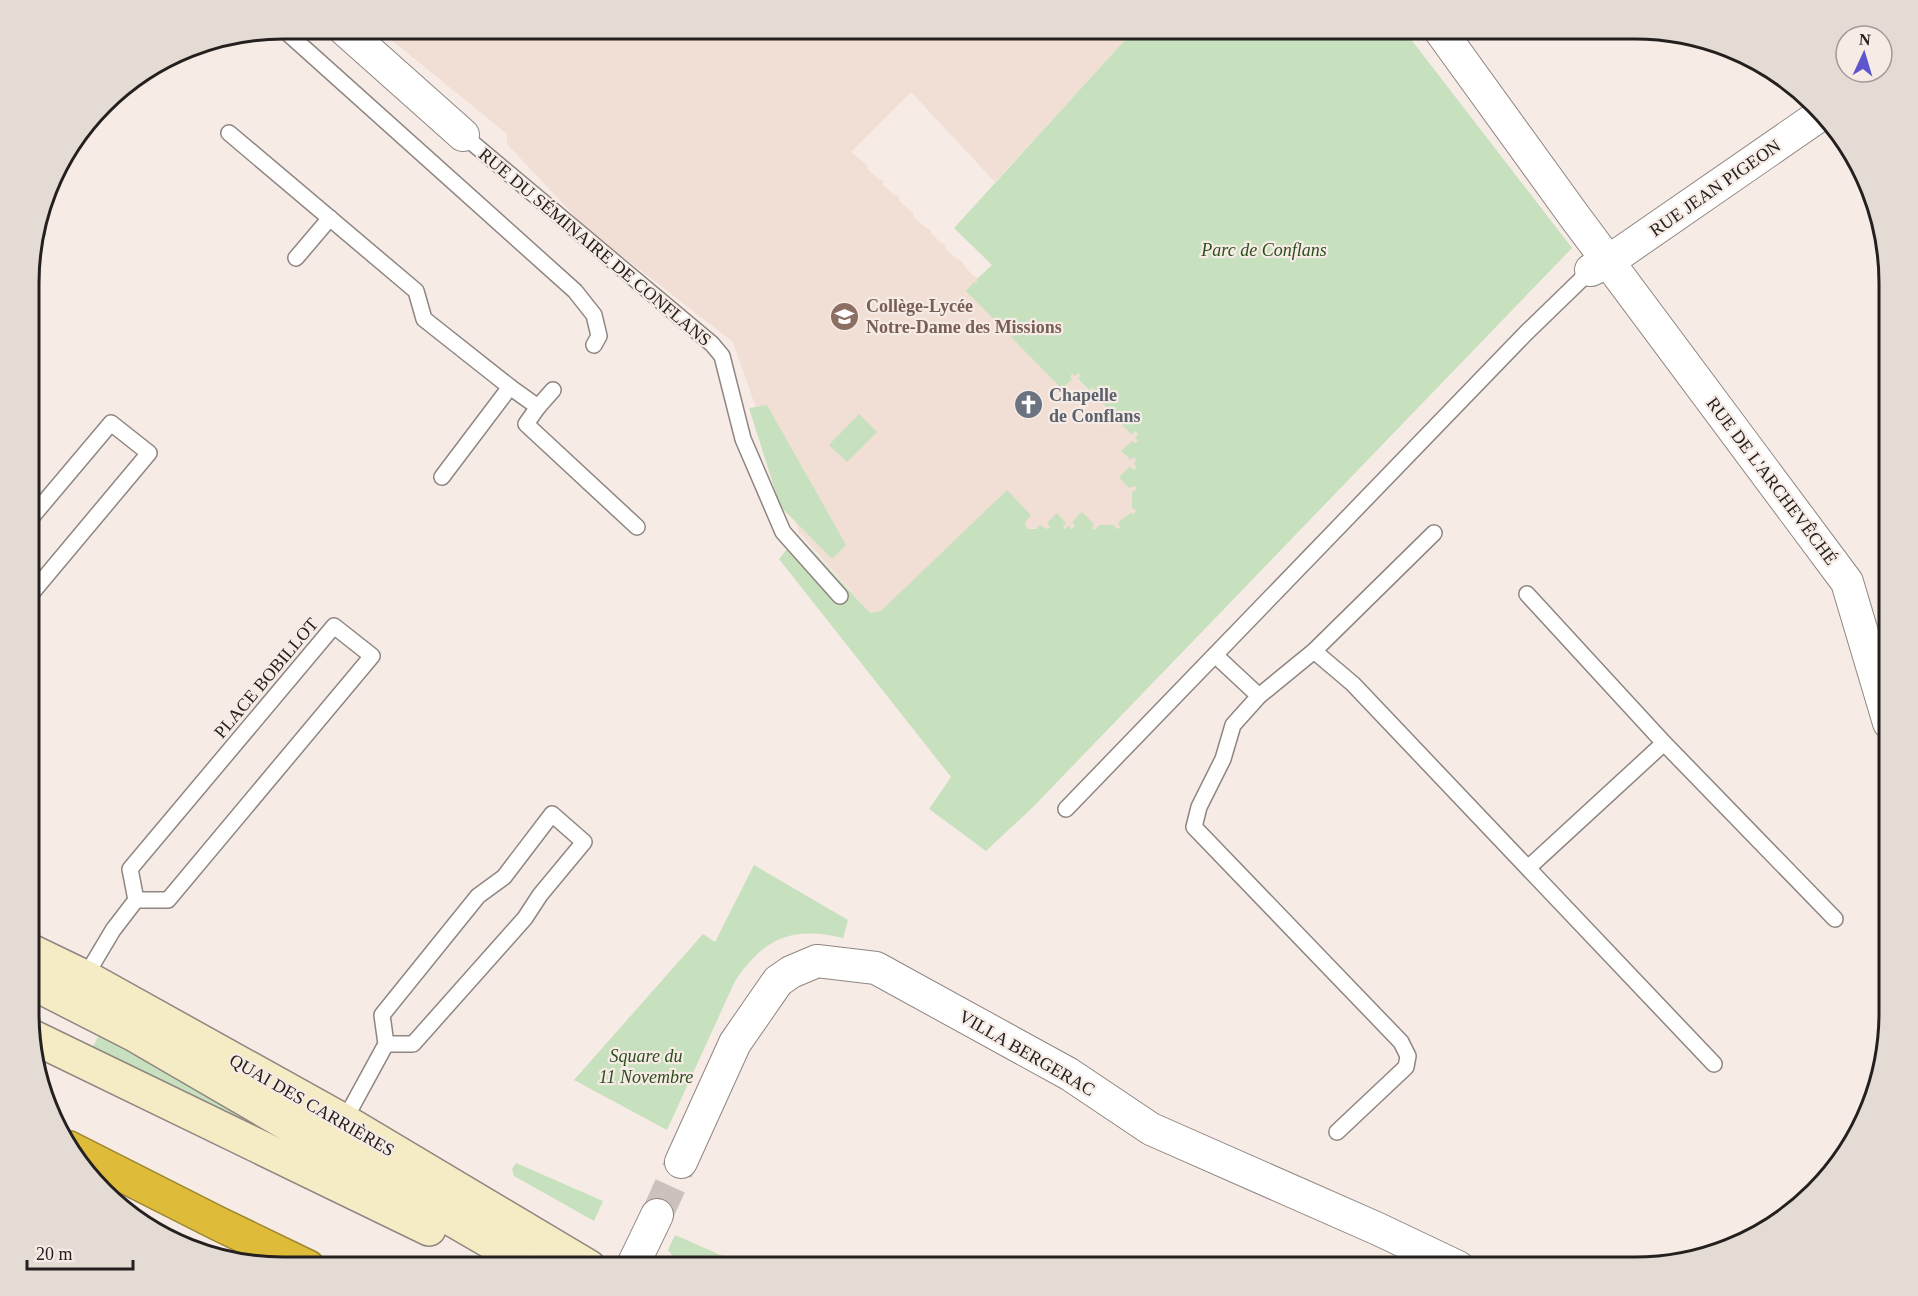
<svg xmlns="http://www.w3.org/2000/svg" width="1918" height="1296" font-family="Georgia,serif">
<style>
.built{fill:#f1ded5}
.green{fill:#c7e1be}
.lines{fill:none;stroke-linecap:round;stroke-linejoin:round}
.minor-tunnel{stroke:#ccc2bd;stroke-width:32;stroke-dasharray:32 16;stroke-linecap:butt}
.service-casing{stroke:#908681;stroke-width:18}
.minor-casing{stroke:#908681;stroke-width:34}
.secondary-casing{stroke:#908681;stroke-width:36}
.motorway-casing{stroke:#9d8530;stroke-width:36}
.service{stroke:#fff;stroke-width:15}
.minor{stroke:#fff;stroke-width:32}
.secondary{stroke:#f5ebc4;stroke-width:33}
.motorway{stroke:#debb39;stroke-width:33}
.labels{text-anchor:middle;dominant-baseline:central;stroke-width:4.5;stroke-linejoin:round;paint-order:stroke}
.street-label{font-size:18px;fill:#24201f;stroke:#f6ebe5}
.park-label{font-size:18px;font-style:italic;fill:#2b4f1d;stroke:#f6ebe5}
.education-label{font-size:18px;font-weight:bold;fill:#785e54;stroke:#f6ebe5;text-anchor:start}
.worship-label{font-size:18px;font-weight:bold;fill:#5b616d;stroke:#f6ebe5;text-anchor:start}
.rim{fill:none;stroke:#24201f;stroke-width:3}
</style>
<rect width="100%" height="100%" fill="#f6ebe5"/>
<!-- built -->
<polygon class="built" points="378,29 1135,29 995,182 911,92 851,152 868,166 867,168 879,180 881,179 884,182 882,184 895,196 897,195 899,198 899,200 911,212 913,211 913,216 926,228 931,230 930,232 942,244 943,243 946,246 945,248 958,260 959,259 974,277 975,276 978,278 976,283 974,282 1072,379 1070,377 1072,374 1078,373 1081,376 1078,380 1088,390 1092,386 1095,390 1093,393 1119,419 1121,417 1125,420 1122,425 1131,434 1135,431 1138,434 1138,441 1135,443 1131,460 1134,457 1137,460 1137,467 1134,470 1130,466 1136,490 1137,510 1134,515 1130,513 1119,523 1120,527 1116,529 1114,525 1099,525 1096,530 1072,522 1075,526 1071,529 1047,523 1050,527 1047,529 1042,528 1027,529 1025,522 881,611 870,613 799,532 733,342 585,227 507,144 507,134"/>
<!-- green -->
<g class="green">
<polygon points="1135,29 1403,29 1572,248 1033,807 986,851 929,809 951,777 779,559 798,535 870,613 881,611 1007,490 1031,515 1025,522 1027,529 1036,529 1040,525 1047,529 1050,527 1047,523 1057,513 1066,523 1063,527 1065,529 1068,526 1072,529 1075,526 1072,522 1082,512 1094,524 1092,528 1095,530 1099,525 1114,525 1117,529 1120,527 1118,523 1130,513 1134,514 1136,510 1132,508 1132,492 1136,490 1135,486 1129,488 1119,477 1130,466 1134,470 1137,467 1134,464 1136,460 1134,457 1131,460 1121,451 1132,441 1135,443 1138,441 1135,438 1138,434 1135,431 1132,435 1121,424 1124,420 1121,417 1119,419 1093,394 1095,390 1092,387 1089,390 1078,379 1081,376 1078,373 1075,376 1072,374 1070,377 1072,379 1062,389 966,291 974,282 976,283 978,278 992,265 954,228"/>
<polygon points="38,226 47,234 31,254"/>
<polygon points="767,405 846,545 832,559 780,506 749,408"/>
<polygon points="859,414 877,432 847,462 829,445"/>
<path d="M754,865L848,920L843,938C792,926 764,938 735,981L667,1130L574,1080L703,934L715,942Z"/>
<polygon points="100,1033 198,1080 291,1146 92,1048"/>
<polygon points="516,1163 603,1201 594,1221 514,1176 512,1169"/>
<polygon points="675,1235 748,1267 688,1267 677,1262 668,1250"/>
</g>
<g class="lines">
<!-- minor-tunnel -->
<polyline class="minor-tunnel" points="657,1215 681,1162"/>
<defs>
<g id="service">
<polyline points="283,29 575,291 594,315 599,336 594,345"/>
<polyline points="229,133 416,291 424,319 510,387 538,407 553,390"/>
<polyline points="463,135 712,344 722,356 743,439 783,532 840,596"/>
<polyline points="296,258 330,218"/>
<polyline points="538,407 526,424 637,527"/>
<polyline points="442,477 510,387"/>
<polyline points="31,518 111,423 149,453 31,594"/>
<polyline points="1527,594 1664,743 1835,919"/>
<polygon points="334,626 372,656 168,900 136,900 130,869"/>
<polyline points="1314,651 1353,684 1714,1064"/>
<polyline points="1215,655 1259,696"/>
<polyline points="1066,809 1527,332 1591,270"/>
<polygon points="552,814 584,842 540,895 525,918 413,1044 386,1044 382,1015 478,896 504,877"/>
<polyline points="1528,868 1664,743"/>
<polyline points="85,977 113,930 136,900"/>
<polyline points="344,1121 386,1044"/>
<polyline points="1337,1132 1406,1067 1408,1056 1401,1042 1194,827 1199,807 1223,759 1233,725 1259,696 1314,651 1434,533"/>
</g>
<g id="minor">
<polyline points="344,29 463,135"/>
<polyline points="1439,29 1575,217 1847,582 1889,723"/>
<polyline points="1591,270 1609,261 1820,115"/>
<polyline points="681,1162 735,1043 778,981 791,972 817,961 876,968 1069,1074 1151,1129 1378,1229 1458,1267"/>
<polyline points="632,1267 657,1215"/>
</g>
<g id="secondary">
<polyline points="31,951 85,977 344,1121 589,1267"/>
<polyline points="31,982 133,1034 534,1267"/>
<polyline points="31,1036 429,1229"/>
</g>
<polyline id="motorway" points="69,1148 217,1223 308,1267"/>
</defs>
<!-- service casing -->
<use href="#service" class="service-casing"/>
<!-- minor casing -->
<use href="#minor" class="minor-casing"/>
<!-- secondary casing -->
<use href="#secondary" class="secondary-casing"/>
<!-- motorway casing -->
<use href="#motorway" class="motorway-casing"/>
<!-- service -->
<use href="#service" class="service"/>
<!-- minor -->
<use href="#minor" class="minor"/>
<!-- secondary -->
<use href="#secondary" class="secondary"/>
<!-- motorway -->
<use href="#motorway" class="motorway"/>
</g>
<!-- icons -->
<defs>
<symbol id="school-disc" viewBox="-11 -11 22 22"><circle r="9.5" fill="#8d6e63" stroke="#f6ebe5"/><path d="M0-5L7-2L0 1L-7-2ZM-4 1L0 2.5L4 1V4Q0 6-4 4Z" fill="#fff"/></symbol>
<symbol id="church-disc" viewBox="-11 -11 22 22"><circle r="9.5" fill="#6b7280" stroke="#f6ebe5"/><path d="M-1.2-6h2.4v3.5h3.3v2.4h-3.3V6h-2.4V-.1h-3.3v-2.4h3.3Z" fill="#fff"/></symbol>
</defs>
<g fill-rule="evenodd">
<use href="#school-disc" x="828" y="300" width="33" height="33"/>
<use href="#church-disc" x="1012" y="388" width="33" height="33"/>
</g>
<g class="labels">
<!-- street labels -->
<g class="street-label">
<text transform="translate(1715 188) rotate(-35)">RUE JEAN PIGEON</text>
<text transform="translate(595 247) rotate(40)">RUE DU SÉMINAIRE DE CONFLANS</text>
<text transform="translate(1772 481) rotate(53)">RUE DE L'ARCHEVÊCHÉ</text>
<text transform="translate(266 678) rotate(-50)">PLACE BOBILLOT</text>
<text transform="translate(1027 1053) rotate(30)">VILLA BERGERAC</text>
<text transform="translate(312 1105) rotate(30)">QUAI DES CARRIÈRES</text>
</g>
<!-- park labels -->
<g class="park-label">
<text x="1264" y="250">Parc de Conflans</text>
<text x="646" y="1056">Square du<tspan x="646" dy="21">11 Novembre</tspan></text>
</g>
<!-- education labels -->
<g class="education-label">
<text x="866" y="306">Collège-Lycée<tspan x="866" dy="21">Notre-Dame des Missions</tspan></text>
</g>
<!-- worship labels -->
<g class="worship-label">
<text x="1049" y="395">Chapelle<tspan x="1049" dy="21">de Conflans</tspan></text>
</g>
</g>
<!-- crop -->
<path d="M0 0H1918V1296H0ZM283 39H1635A244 244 0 0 1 1879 283V1013A244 244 0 0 1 1635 1257H283A244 244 0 0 1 39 1013V283A244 244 0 0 1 283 39Z" fill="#e5dbd5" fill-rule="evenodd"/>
<path class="rim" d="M283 39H1635A244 244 0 0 1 1879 283V1013A244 244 0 0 1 1635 1257H283A244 244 0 0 1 39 1013V283A244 244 0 0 1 283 39Z"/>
<!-- north arrow -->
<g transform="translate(1864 54) rotate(4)"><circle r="28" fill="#f6ebe5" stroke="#a29a96" stroke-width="1.5"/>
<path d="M0-4.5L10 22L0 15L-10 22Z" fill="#5e56ce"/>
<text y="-9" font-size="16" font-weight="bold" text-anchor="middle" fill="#24201f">N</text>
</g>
<!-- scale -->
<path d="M27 1260v9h106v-9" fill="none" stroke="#24201f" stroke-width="3"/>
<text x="36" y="1260" font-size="18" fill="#24201f" stroke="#f6ebe5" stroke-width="4.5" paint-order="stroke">20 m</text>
</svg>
